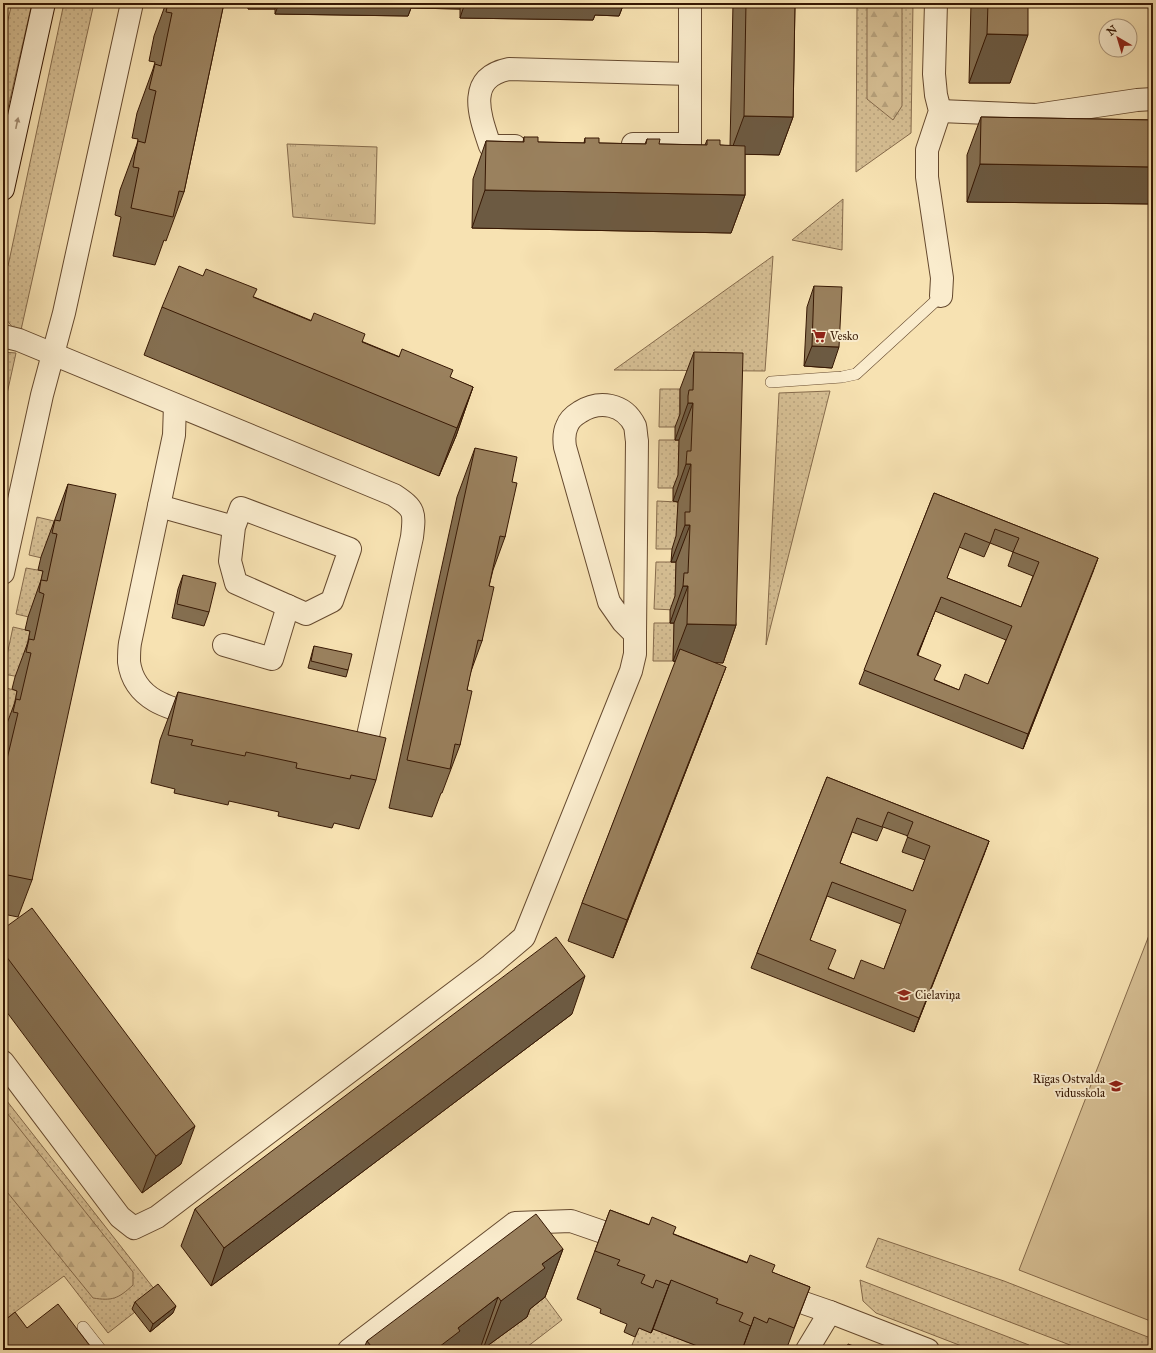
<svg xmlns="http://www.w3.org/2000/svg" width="1156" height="1353" font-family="'IM FELL Great Primer',serif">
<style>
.grass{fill:url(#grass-dots);stroke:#866b4c}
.forest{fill:url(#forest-firs);stroke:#866b4c}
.park{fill:url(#park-tufts);stroke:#866b4c}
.pitch{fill:#d6bf94;stroke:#866b4c}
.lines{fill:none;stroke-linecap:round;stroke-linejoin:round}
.lane-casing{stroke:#664a2f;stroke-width:12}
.street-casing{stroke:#664a2f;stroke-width:24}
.secondary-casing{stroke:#361703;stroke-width:24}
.lane{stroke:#faeccd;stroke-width:11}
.street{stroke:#faeccd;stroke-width:22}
.secondary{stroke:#faeccd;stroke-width:22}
.wall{fill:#846f51;stroke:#361703;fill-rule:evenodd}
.shaded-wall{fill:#6c5a42;stroke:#361703}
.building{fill:#9a815e;stroke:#361703;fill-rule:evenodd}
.oneway{fill:#a28c72}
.labels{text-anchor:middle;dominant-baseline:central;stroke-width:4;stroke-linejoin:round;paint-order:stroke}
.poi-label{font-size:12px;fill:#361703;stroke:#faeccd;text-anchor:start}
</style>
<defs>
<pattern id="grass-dots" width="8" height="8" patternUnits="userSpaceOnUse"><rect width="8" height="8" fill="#d6bf94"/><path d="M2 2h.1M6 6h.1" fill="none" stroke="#b8a37e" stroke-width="1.8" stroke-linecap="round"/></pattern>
<pattern id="forest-firs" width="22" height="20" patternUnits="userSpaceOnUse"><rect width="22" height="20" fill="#d6bf94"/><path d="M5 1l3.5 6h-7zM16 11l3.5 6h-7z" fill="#b8a37e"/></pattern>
<pattern id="park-tufts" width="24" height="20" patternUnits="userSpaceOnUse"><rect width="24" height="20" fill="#d6bf94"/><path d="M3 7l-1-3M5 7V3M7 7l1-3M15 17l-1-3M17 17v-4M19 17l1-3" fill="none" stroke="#b8a37e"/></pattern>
</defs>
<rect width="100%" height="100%" fill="#f7e2b2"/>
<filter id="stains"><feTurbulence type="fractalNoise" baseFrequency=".005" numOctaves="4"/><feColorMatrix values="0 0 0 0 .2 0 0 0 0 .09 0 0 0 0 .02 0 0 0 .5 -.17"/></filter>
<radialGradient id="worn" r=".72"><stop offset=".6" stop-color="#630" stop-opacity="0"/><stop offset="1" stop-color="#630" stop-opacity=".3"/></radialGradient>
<!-- grass -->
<g class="grass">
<polygon points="12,3 32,3 3,130 3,40"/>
<polygon points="64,3 94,3 21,330 13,328 3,315 3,271 8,266"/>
<polygon points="857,3 913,3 911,133 856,172"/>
<polygon points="843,199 842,250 792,240"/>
<polygon points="773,256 765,371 614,370"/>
<polygon points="3,352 16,353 3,412"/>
<polygon points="660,389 680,389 679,427 659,427"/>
<polygon points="830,391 766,645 779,393"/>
<polygon points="659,440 679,440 678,488 658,488"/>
<polygon points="657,501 678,502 676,549 656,549"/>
<polygon points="37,517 54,521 46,559 29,555"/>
<polygon points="656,562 676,562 675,610 654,609"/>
<polygon points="26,568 43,571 33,618 16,614"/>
<polygon points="654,623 674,623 673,661 653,661"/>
<polygon points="13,627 30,631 20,677 3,674"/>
<polygon points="3,687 17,691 7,737 3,736"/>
<polygon points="3,1096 155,1290 133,1309 135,1312 108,1333 64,1276 3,1321"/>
<polygon points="878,1238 1004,1281 1153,1339 1153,1350 1083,1350 866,1267"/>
<polygon points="860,1280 1029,1345 1027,1350 972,1350 876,1313 863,1301"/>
<polygon points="545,1297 562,1320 523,1350 475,1350"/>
<polygon points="639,1328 651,1333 653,1329 700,1347 699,1350 644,1350 632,1345"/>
</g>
<!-- forest -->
<g class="forest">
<polygon points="867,3 902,3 902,106 893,120 867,99"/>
<path d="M3,1108L133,1272V1285C118,1299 112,1301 93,1298L3,1187Z"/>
</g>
<!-- park -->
<polygon class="park" points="287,144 377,147 375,224 293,217"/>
<!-- pitch -->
<polygon class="pitch" points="1153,925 1153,1322 1019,1270"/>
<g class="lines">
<defs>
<g id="lane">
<polyline points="771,382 842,377 856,374 941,296"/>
<polyline points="83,1327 101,1350"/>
</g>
<g id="street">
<polyline points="936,3 934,74 936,95 940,111 927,150 927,177 942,278 941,296"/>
<polyline points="940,111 1036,115 1137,100 1153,99"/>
<polyline points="633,144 690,144 690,3"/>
<path d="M515,146H490C480,116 465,78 509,69L690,74"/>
<path d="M3,336L19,340L394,495C415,509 415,512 412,537L364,754L355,752"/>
<path d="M175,405L174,435L130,643C129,649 129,656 129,662C134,700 170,709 201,716"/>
<polyline points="159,506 234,527 241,508 350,549 332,601 306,614 236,583 230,561 234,527"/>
<polyline points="3,573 42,395 64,313 132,3"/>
<polyline points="224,645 272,659 288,606"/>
<path d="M3,1062L120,1217L134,1228L157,1217L236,1157L491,965L524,937L631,671L635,654V634L637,441C636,436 636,430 635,426C624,403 599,400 580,412C575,415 569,420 567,426C564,432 564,440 565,447L609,602L623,622L635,634"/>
<polyline points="775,1293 830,1312 928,1350"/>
<polyline points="349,1350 515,1223 571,1221 629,1241"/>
<polyline points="807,1350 830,1312"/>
</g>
<polyline id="secondary" points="3,189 44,3"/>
</defs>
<!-- lane casing -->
<use href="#lane" class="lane-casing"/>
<!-- street casing -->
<use href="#street" class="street-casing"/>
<!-- secondary casing -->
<use href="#secondary" class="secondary-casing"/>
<!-- lane -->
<use href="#lane" class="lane"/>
<!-- street -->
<use href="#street" class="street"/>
<!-- secondary -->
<use href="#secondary" class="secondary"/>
</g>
<!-- wall -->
<g class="wall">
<polygon points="166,3 224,3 184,192 166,241 164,240 155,265 113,256 121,217 115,215 120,190 137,144 138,139 132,138 137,113 153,69 155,62 149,61 154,36"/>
<polygon points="248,3 624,3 619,16 595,15 593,20 460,18 460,9 411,8 408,16 275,14 275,9 248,9"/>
<polygon points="733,3 795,3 793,117 779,155 745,154 745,195 731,233 472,228 473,179 486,141 523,142 524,137 538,142 584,143 585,138 599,143 645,144 647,139 659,144 705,145 707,140 720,145 730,146"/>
<polygon points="971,3 1028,3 1010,83 969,83"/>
<polygon points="981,117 1153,120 1153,204 967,202 967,155"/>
<polygon points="814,286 832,368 804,366 807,307"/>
<polygon points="254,297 473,387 456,436 439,476 144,355 162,307"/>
<polygon points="694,352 736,625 723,663 715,662 712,704 613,958 568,941 582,903 676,662 673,661 674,623 670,623 670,610 675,596 676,562 671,562 672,549 676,536 678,502 673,501 673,488 678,475 679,440 675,440 675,427 680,414 680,389"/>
<polygon points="475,448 512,482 505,537 493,570 489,586 482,641 470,674 467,690 460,745 442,793 441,793 432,817 389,808 457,497"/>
<polygon points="68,484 32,880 18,917 3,914 3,754 4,750 3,750 3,734 15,702 17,691 12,689 15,677 28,642 30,631 25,630 28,617 41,580 43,571 38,570 41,557"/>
<path d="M934,493L1098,558L1023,749L859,684ZM990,543L1013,552L1008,566L1033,576L1021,607L947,578L959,547L984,557ZM935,611L1006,640L988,684L959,690L935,680L918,655Z"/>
<polygon points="183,575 209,612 204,626 172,618 178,589"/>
<polygon points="314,646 348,670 346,677 308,668 312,653"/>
<polygon points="178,692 376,780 359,829 334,823 332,828 278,816 279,812 229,801 228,805 174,793 175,789 151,783 160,740"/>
<path d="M827,777L989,841L914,1032L751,968ZM883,827L908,836L902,852L925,860L913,891L840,863L852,832L877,841ZM827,896L901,924L884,969L854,979L829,969L810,940Z"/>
<polygon points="3,929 181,1164 142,1193 3,1007"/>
<polygon points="572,1014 211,1286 181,1246 195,1209"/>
<polygon points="610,1210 674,1234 810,1287 786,1350 699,1350 700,1347 653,1329 651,1333 639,1328 635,1337 624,1332 627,1324 600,1313 601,1309 577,1299"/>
<polygon points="563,1249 545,1297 530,1309 527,1317 483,1349 481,1346 475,1350 363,1350 367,1341"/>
<polygon points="135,1302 173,1313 150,1332 132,1309"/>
<polygon points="27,1328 93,1350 3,1350"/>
</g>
<!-- shaded-wall -->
<g class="shaded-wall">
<polygon points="251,3 277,3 275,9 248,9"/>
<polygon points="279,3 462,3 460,9 411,8 408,16 275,14"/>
<polygon points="465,3 624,3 619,16 595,15 593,20 460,18"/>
<polygon points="987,34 1028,35 1010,83 969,83"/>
<polygon points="744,116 793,117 779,155 730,154"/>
<polygon points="980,164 1153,167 1153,204 967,202"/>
<polygon points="485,190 745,195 731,233 472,228"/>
<polygon points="812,346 839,347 832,368 804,366"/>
<polygon points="473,387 456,436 439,476 457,428"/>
<polygon points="688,403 693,403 679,440 675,440"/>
<polygon points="686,464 691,464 678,502 673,501"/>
<polygon points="685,525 690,525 676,562 671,562"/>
<polygon points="1098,558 1093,572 1023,749 1028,734"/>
<polygon points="683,586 688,586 674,623 670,623"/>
<polygon points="941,597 935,611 912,669 917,655"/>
<polygon points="687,624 736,625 723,663 673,661"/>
<polygon points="726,667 712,704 613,958 627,920"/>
<polygon points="989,841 984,855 914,1032 919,1018"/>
<polygon points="585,976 572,1014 211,1286 224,1248"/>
<polygon points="195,1126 181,1164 142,1193 156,1156"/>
<polygon points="563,1249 545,1297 530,1309 527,1317 483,1349 501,1301 542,1264"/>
<polygon points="671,1280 653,1329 651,1333 669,1285"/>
<polygon points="498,1297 481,1346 475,1350 435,1350 458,1328"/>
<polygon points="176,1306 173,1313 150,1332 153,1324"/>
<polygon points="754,1317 742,1350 751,1326"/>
</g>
<!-- building -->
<g class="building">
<polygon points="168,3 224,3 184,192 179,191 173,217 131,208 139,168 133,167 135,154 138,141 145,143 156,91 149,89 155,64 161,66 172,13 166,12"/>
<polygon points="746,3 795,3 793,117 744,116"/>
<polygon points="988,3 1028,3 1028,35 987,34"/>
<polygon points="981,117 1153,120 1153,167 980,164"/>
<polygon points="524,137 538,137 538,142 585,143 585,138 599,138 599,143 646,144 647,139 660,139 659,144 707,145 707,140 720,140 720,145 745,146 745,195 485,190 486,141 524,142"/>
<polygon points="179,266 203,276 206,269 257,289 253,297 311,321 314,313 365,334 362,342 399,357 402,349 453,370 450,377 473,387 457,428 162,307"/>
<polygon points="814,286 842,287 839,347 812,346"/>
<polygon points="694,352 743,353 736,625 687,624 688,586 683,586 684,573 688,573 690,525 685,525 685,512 690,512 691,464 686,464 687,451 691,451 693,403 688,403 688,396 689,390 693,390"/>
<polygon points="475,448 517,457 512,482 517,483 505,537 500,536 489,586 494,587 482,641 478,640 467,690 472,691 460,745 455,744 450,769 407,760"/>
<polygon points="68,484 116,494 32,880 3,874 3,779 4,772 3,772 3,759 7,759 18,713 13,712 16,699 20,700 31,653 26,652 29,639 34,640 44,594 39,592 41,580 47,581 57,534 52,533 55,520 60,521"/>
<path d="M934,493L1098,558L1028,734L864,670ZM995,529L1019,538L1013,552L1039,562L1021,607L947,578L965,533L990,543ZM941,597L1012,626L988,684L965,674L959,690L934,680L941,665L917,655Z"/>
<polygon points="183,575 216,583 209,612 177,604"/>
<polygon points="314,646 352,654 348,670 311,661"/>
<polygon points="680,649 726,667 627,920 582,903"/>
<polygon points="178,692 386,738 376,780 351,775 350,779 296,768 297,763 246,752 245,756 191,745 193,740 168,735"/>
<path d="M827,777L989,841L919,1018L757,953ZM888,812L913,822L907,837L930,846L913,891L840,863L857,818L882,827ZM832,882L906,910L884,969L861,960L854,979L828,969L836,950L810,940Z"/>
<polygon points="32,908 195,1126 156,1156 3,952 3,929"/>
<polygon points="556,937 585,976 224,1248 195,1209"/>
<polygon points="610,1210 649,1225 652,1217 676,1227 673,1234 747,1263 750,1255 775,1265 772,1272 810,1287 794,1328 769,1318 767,1323 754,1317 751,1326 739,1321 743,1313 716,1303 718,1299 671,1280 669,1285 656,1280 653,1288 641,1283 645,1275 617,1265 620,1260 595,1251"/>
<polygon points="536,1214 563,1249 542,1264 545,1268 501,1301 498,1297 458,1328 460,1331 435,1350 374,1350 367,1341"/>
<polygon points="158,1284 176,1306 153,1324 135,1302"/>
<polygon points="58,1304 93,1350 44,1350 41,1346 36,1350 3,1350 3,1322 15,1312 27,1328"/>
<polygon points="848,1344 864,1350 846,1350"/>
</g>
<!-- one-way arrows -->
<defs><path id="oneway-solid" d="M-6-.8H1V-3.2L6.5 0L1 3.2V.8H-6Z"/></defs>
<use class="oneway" href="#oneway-solid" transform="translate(17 123) rotate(-78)"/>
<!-- icons -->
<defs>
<symbol id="supermarket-bare" viewBox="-9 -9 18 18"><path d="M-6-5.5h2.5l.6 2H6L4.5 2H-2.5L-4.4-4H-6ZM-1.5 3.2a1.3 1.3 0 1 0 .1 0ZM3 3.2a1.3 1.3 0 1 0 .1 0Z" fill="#8f2418" stroke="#faeccd" stroke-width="2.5" paint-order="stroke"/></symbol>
<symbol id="school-bare" viewBox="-9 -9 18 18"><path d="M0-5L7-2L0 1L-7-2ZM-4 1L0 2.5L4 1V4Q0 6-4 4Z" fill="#8f2418" stroke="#faeccd" stroke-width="2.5" paint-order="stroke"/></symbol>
</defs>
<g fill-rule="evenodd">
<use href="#supermarket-bare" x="809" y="326" width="20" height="20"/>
<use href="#school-bare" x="894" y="985" width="20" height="20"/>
<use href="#school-bare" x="1106" y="1076" width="20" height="20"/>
</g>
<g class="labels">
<!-- poi labels -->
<g class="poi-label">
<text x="830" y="336">Vesko</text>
<text x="915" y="995">Cielaviņa</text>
<text x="1105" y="1079" text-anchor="end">Rīgas Ostvalda<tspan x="1105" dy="14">vidusskola</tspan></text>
</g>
</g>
<!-- margin -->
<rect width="1156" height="1353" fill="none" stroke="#f7e2b2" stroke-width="16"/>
<rect x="4" y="4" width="1148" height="1345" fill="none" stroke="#361703" stroke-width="2"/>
<rect x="8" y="8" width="1140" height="1337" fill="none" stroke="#361703"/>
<!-- north arrow -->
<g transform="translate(1118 38) rotate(322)"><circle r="19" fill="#faeccd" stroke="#ac977c"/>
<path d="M0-3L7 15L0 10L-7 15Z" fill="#8f2418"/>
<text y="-6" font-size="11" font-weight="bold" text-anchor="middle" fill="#361703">N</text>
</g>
<rect width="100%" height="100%" filter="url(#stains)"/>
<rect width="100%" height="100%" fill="url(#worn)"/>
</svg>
